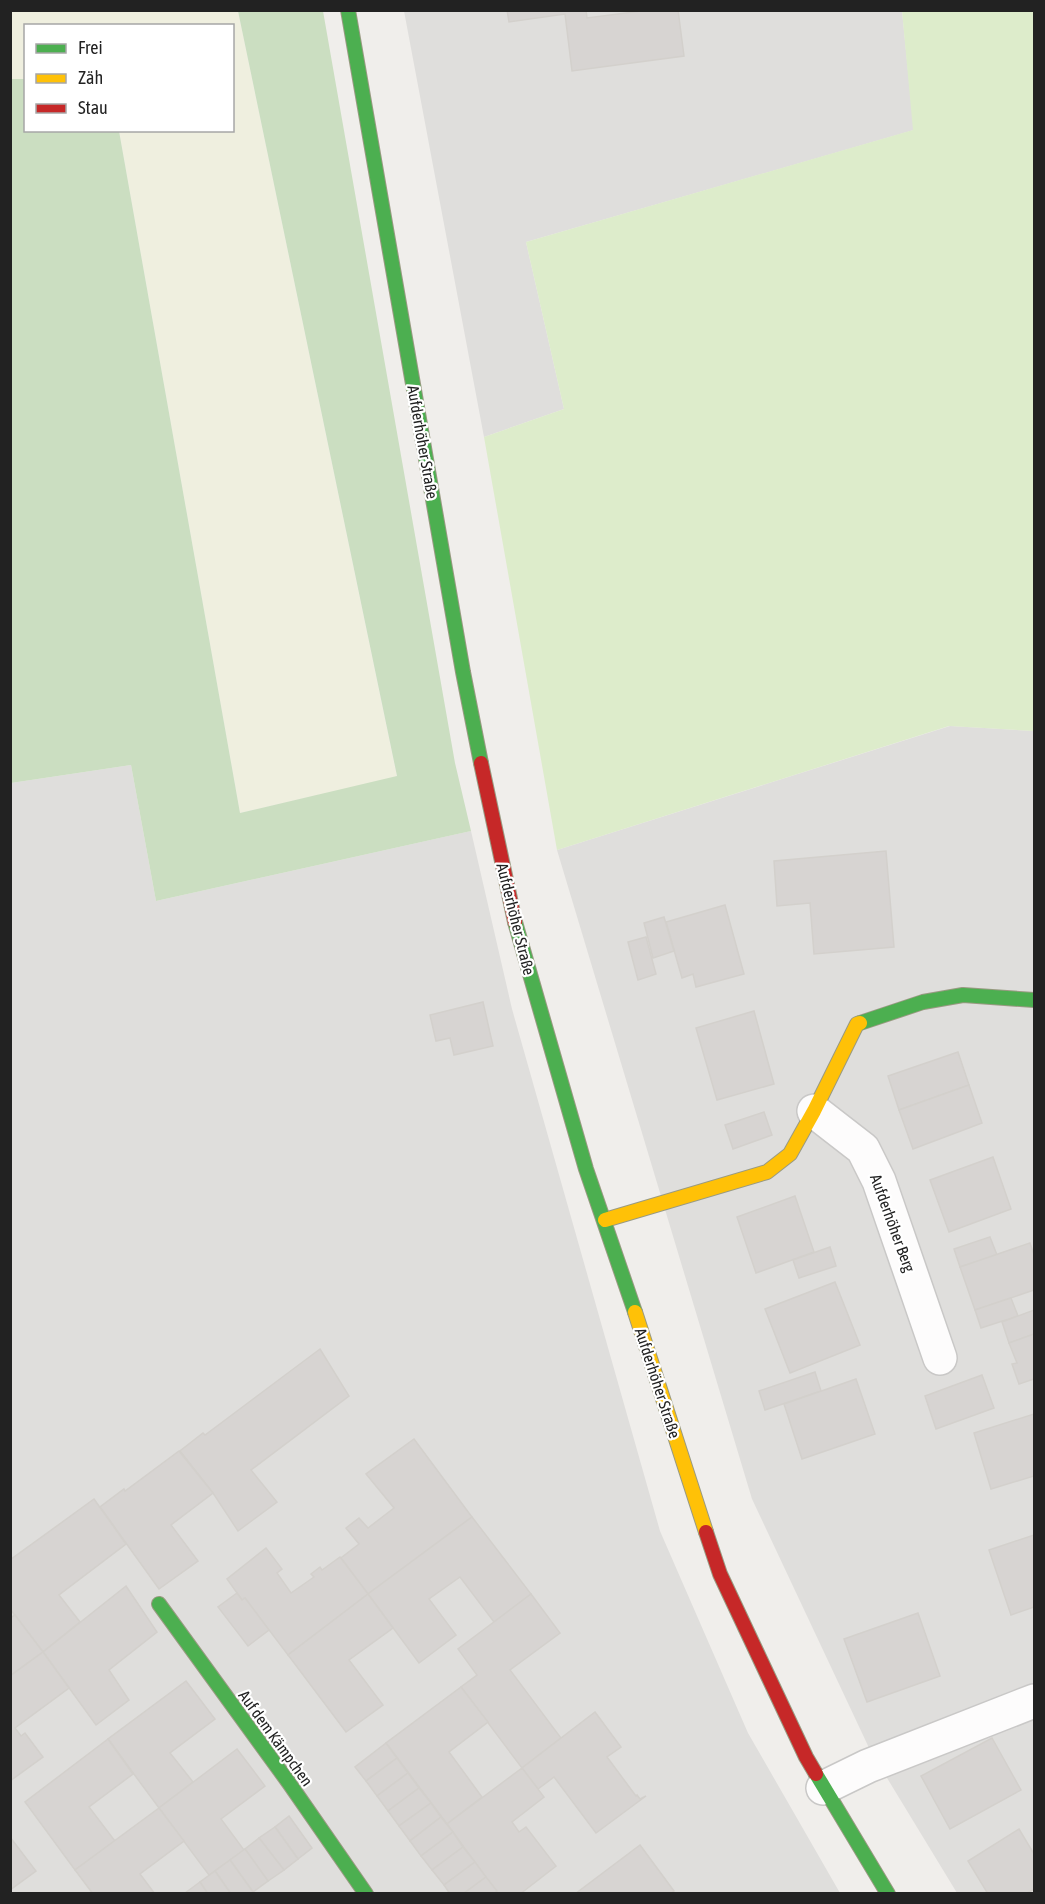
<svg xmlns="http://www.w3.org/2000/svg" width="1045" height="1904" font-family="'Asap Condensed',sans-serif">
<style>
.residential{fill:#dfdedc}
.farmland{fill:#efefdf}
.grass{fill:#ddeccb}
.forest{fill:#cbdec1}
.building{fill:#d7d4d2;stroke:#d3d0cc;stroke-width:1.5}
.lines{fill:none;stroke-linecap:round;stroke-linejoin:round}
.street-casing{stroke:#c9c8c7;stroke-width:36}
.fast-casing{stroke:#999a82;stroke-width:16}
.slow-casing{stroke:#999a82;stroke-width:16}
.jam-casing{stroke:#999a82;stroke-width:16}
.street{stroke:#fdfcfc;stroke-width:33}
.fast{stroke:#4caf50;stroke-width:14}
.slow{stroke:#ffc107;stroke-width:14}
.jam{stroke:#c62828;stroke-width:14}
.labels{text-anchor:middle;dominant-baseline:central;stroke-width:4.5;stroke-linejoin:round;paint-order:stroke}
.street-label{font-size:16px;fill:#222;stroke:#fff}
</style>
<rect width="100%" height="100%" fill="#f0eeeb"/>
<!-- residential -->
<g class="residential">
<polygon points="404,11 902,11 914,130 526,242 564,409 484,437"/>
<polygon points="950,726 1034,731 1034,1893 957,1893 870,1750 752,1499 557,850"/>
<polygon points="131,765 156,901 471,831 512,1009 660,1531 748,1733 840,1893 11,1894 11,783"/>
</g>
<!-- farmland -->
<polygon class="farmland" points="11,11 238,11 397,777 240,813 119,131 232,130 232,26 26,26 25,81 11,82"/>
<!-- grass -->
<polygon class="grass" points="902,11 1034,11 1034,731 949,726 557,850 484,437 564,409 526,242 913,130"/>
<!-- forest -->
<polygon class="forest" points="238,11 323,11 455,763 471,831 156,901 131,765 11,783 11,79 25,79 26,130 119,131 240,813 397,776"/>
<!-- building -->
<g class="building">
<polygon points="507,10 586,10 587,18 649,10 678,10 684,56 572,71 565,14 509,22"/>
<polygon points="886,851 894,947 814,954 810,903 777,906 774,861"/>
<polygon points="725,905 744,974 696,987 693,974 682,978 666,922"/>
<polygon points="664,917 674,951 653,958 644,923"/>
<polygon points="646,937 656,974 638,980 628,942"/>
<polygon points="483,1002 493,1046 454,1055 450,1038 436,1041 430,1015"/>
<polygon points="754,1011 774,1084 717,1100 696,1028"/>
<polygon points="958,1052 969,1085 899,1110 888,1076"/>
<polygon points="969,1085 982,1123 913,1149 899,1110"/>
<polygon points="764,1112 772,1135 733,1149 725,1125"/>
<polygon points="993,1157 1011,1209 949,1232 930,1180"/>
<polygon points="795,1196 814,1252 756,1273 737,1217"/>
<polygon points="990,1237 997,1255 960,1267 954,1249"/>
<polygon points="1030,1243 1034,1255 1034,1290 975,1310 960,1267"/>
<polygon points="830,1247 836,1266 799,1278 793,1260"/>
<polygon points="835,1282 860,1345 790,1373 765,1309"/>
<polygon points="1011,1298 1018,1316 981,1328 975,1310"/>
<polygon points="1034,1310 1034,1334 1009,1343 1002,1322"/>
<polygon points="1034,1334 1034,1379 1019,1384 1012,1364 1017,1363 1009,1343"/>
<polygon points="320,1349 349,1396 251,1470 277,1502 238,1531 213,1493 180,1451 203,1433 205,1435"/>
<polygon points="815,1372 821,1391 765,1410 759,1391"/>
<polygon points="982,1375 994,1408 936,1429 925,1396"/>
<polygon points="856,1379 875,1434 802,1459 784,1404"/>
<polygon points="1034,1414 1034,1476 991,1489 974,1433"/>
<polygon points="414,1439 472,1517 368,1594 341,1558 359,1544 346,1528 359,1518 368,1528 394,1508 366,1474"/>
<polygon points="179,1451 213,1493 171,1525 198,1561 159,1589 100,1507 124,1489 125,1491"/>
<polygon points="94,1499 126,1544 59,1595 80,1622 43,1652 10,1609 10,1560"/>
<polygon points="472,1517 531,1594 494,1622 460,1577 429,1599 456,1635 419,1663 368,1594"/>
<polygon points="1034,1535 1034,1607 1011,1615 989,1550"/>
<polygon points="266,1548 282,1569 277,1573 291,1593 314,1577 311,1574 320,1567 322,1570 340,1557 368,1594 288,1655 245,1598 242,1600 227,1579"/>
<polygon points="126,1586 157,1632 109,1670 129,1700 96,1725 43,1652"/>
<polygon points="237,1593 242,1600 245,1598 269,1630 248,1646 218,1607"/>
<polygon points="368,1594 393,1628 349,1660 383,1705 346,1732 288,1655"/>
<polygon points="531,1594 560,1633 510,1670 561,1738 522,1768 461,1687 477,1675 458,1649"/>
<polygon points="918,1613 940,1676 867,1702 844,1639"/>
<polygon points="15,1615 43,1652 10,1676 10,1618"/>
<polygon points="43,1652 69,1688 15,1728 21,1736 25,1733 43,1757 10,1781 10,1676"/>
<polygon points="186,1681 215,1719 170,1753 193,1782 159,1808 108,1739"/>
<polygon points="461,1687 488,1722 449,1752 482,1797 447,1824 386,1743"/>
<polygon points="595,1712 621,1747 607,1757 636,1796 637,1795 640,1799 646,1796 596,1833 554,1777 538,1789 522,1768"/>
<polygon points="992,1738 1021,1790 950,1829 921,1776"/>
<polygon points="108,1739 133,1774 89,1807 115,1841 75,1870 25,1802"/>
<polygon points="386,1743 397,1758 366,1781 355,1767"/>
<polygon points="237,1749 265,1786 221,1819 244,1850 209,1875 159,1808"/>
<polygon points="397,1758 408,1773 377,1796 366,1781"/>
<polygon points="522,1768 544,1797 512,1822 519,1832 526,1827 556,1866 520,1894 498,1894 447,1824"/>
<polygon points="408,1773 419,1788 388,1811 377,1796"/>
<polygon points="419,1788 431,1803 399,1826 388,1811"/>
<polygon points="431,1803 441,1817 410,1841 399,1826"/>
<polygon points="159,1808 184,1841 140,1874 155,1894 93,1894 75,1870"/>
<polygon points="289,1816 312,1848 298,1859 275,1827"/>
<polygon points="441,1817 453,1832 421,1856 410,1841"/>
<polygon points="275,1827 298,1859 284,1870 259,1838"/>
<polygon points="1019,1829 1034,1854 1034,1889 1026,1894 988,1894 968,1861"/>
<polygon points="453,1832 463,1847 432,1870 421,1856"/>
<polygon points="10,1837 36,1871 10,1890"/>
<polygon points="259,1838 284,1870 268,1881 245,1849"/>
<polygon points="640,1845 674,1891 671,1894 575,1894"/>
<polygon points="463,1847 475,1862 444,1885 432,1870"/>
<polygon points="245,1849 268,1881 253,1892 230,1860"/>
<polygon points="230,1860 253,1892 251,1894 231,1894 215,1871"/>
<polygon points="475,1862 486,1877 463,1894 450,1894 444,1885"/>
<polygon points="215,1871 231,1894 208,1894 200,1882"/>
<polygon points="486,1877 497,1891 494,1894 463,1894"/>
<polygon points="200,1882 208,1894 185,1893"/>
</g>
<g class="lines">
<defs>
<g id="street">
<polyline points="814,1111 863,1149 879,1181 940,1358"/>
<polyline points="823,1788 868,1766 1034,1701"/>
</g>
<g id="fast">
<polyline points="348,10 463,672 481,763"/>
<polyline points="515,922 586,1169 635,1312"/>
<polyline points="860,1023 923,1002 963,995 1034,1000"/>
<polyline points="159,1604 289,1783 366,1894"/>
<polyline points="816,1774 888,1894"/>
</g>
<g id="slow">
<polyline points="605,1220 767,1172 790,1154 814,1111 857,1024 860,1023"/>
<polyline points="635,1312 706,1532"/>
</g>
<g id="jam">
<polyline points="481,763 515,922"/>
<polyline points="706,1532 720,1574 806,1757 816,1774"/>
</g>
</defs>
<!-- street casing -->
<use href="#street" class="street-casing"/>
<!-- fast casing -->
<use href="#fast" class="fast-casing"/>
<!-- slow casing -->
<use href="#slow" class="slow-casing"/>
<!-- jam casing -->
<use href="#jam" class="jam-casing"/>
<!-- street -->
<use href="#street" class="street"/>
<!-- fast -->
<use href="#fast" class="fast"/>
<!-- slow -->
<use href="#slow" class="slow"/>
<!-- jam -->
<use href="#jam" class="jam"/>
</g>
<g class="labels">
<!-- street labels -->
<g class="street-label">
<text transform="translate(423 442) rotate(80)">Aufderhöher Straße</text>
<text transform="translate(516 919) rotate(76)">Aufderhöher Straße</text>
<text transform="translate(893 1223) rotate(70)">Aufderhöher Berg</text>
<text transform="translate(658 1383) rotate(72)">Aufderhöher Straße</text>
<text transform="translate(276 1738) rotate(54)">Auf dem Kämpchen</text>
</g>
</g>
<!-- border -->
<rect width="1045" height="1904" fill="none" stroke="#222222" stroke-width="24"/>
<!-- legend -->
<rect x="24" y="24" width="210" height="108" fill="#ffffff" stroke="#a7a7a7" stroke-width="1.5"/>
<rect x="36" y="44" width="30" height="9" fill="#4caf50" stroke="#a7a7a7" stroke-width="1.5"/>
<text x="78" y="54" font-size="18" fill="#222222">Frei</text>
<rect x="36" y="74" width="30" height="9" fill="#ffc107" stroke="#a7a7a7" stroke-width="1.5"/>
<text x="78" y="84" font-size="18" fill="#222222">Zäh</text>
<rect x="36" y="104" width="30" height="9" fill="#c62828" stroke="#a7a7a7" stroke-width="1.5"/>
<text x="78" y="114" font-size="18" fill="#222222">Stau</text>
</svg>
